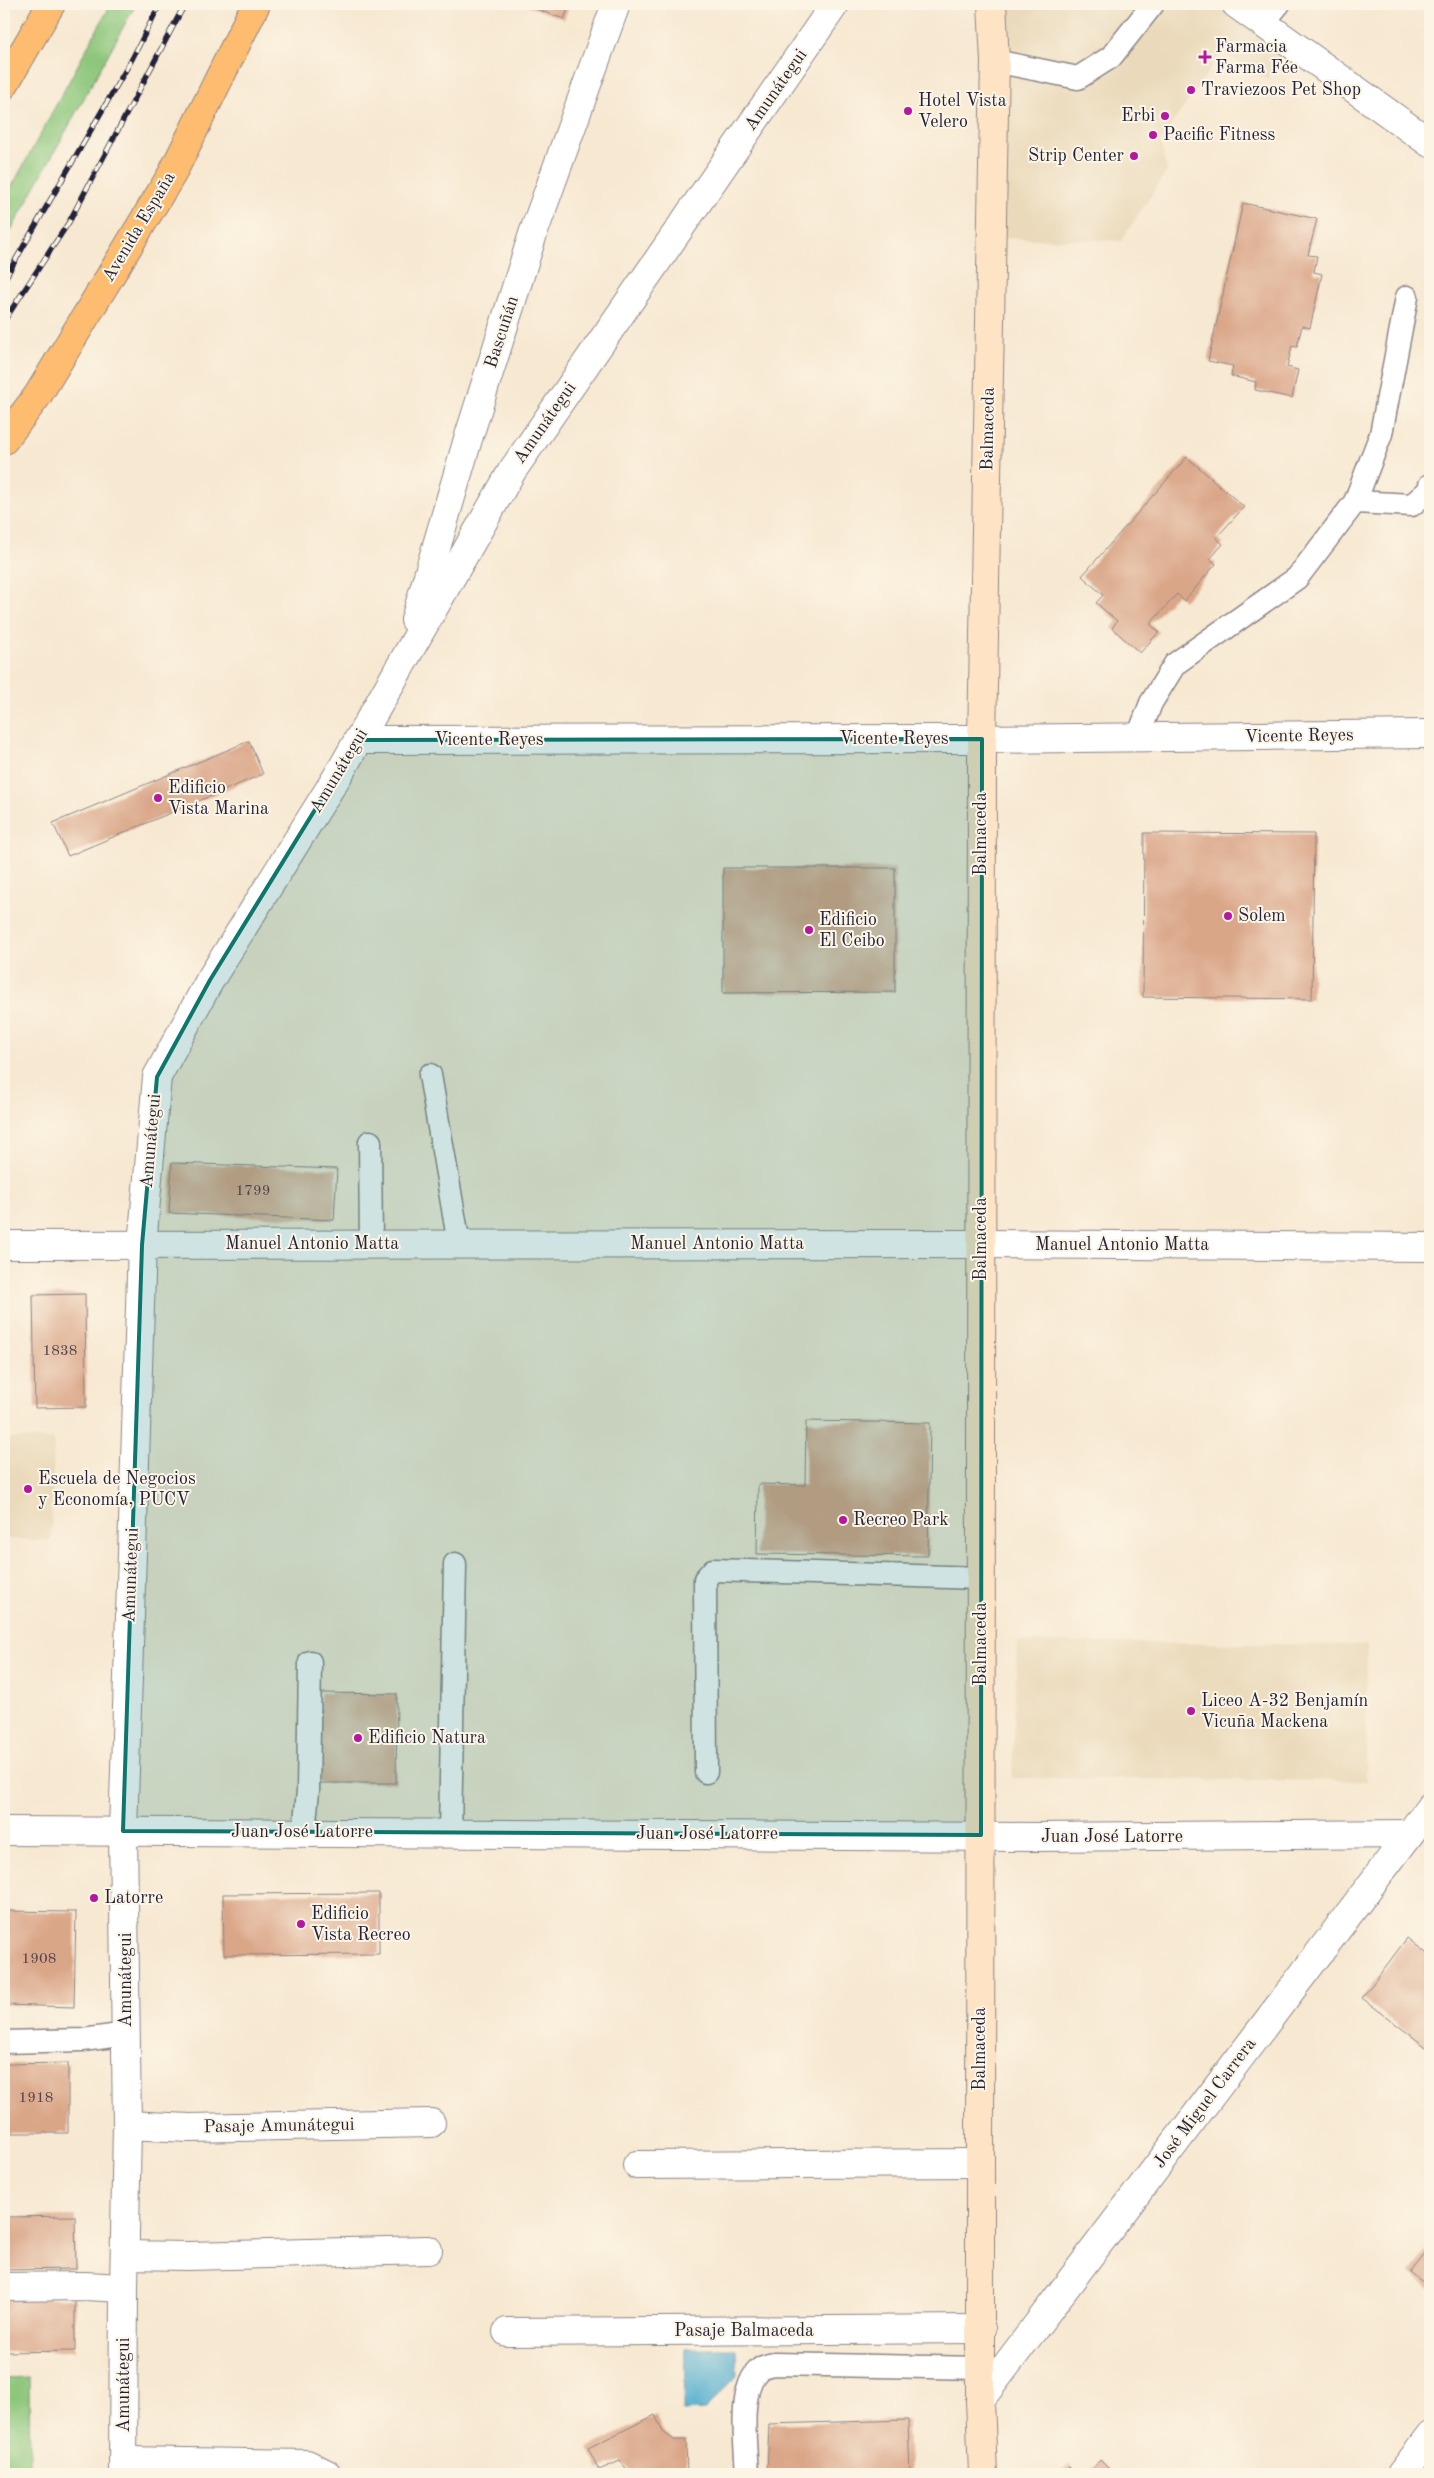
<svg xmlns="http://www.w3.org/2000/svg" width="1434" height="2478" font-family="'Old Standard TT',serif">
<style>
.built{fill:#ead9ba}
.green{fill:#8bc67a;stroke:#56745a}
.water{fill:#51adcf;stroke:#3a6885}
.building{fill:#daa688}
.lines{fill:none;stroke-linecap:round;stroke-linejoin:round}
.lane-casing{stroke:#8c8586;stroke-width:25}
.street-casing{stroke:#8c8586;stroke-width:30}
.secondary-casing{stroke:#8c8586;stroke-width:30}
.primary-casing{stroke:#8c8586;stroke-width:30}
.lane{stroke:#fff;stroke-width:22}
.street{stroke:#fff;stroke-width:28}
.secondary{stroke:#fee4c5;stroke-width:28}
.primary{stroke:#fdbc6f;stroke-width:28}
.rail-casing{stroke:#22223b;stroke-width:5.5}
.rail{stroke:#fcf5e5;stroke-width:4;stroke-dasharray:11;stroke-linecap:butt}
.marked{fill:#0f766e;fill-opacity:0.2;stroke:#0f766e;stroke-width:4;stroke-linejoin:round}
.poi-dot{fill:#b5179e;stroke:#fcf5e5;stroke-width:2}
.labels{text-anchor:middle;dominant-baseline:central;stroke-width:4;stroke-linejoin:round;paint-order:stroke}
.number-label{font-size:15px;fill:#50434e}
.poi-label{font-size:18px;fill:#22223b;stroke:#fcf5e5;text-anchor:start}
.street-label{font-size:18px;fill:#22223b;stroke:#fcf5e5}
</style>
<rect width="100%" height="100%" fill="#fcf5e5"/>
<filter id="ink" filterUnits="userSpaceOnUse"><feTurbulence type="fractalNoise" baseFrequency=".02" numOctaves="2"/><feDisplacementMap in="SourceGraphic" scale="10" xChannelSelector="R" yChannelSelector="G"/><feConvolveMatrix kernelMatrix="1 2 1 2 8 2 1 2 1" color-interpolation-filters="sRGB"/></filter>
<filter id="wash" filterUnits="userSpaceOnUse"><feTurbulence type="fractalNoise" baseFrequency=".0096" numOctaves="4" result="noise"/><feDisplacementMap in="SourceGraphic" scale="20" xChannelSelector="R" yChannelSelector="G"/><feGaussianBlur stdDeviation="1.12" result="paint"/><feColorMatrix in="noise" values="0 0 0 0 0 0 0 0 0 0 0 0 0 0 0 0 0 1.4 0 .05"/><feComposite in="paint" operator="in"/></filter>
<g filter="url(#wash)">
<rect width="100%" height="100%" fill="#f7e8d1"/>
<!-- built -->
<g class="built">
<polygon points="996,4 1220,4 1279,47 1268,80 1222,52 1160,141 1167,171 1121,241 991,238"/>
<polygon points="4,1438 54,1439 51,1540 4,1539"/>
<polygon points="1017,1642 1367,1645 1366,1781 1012,1778"/>
</g>
<!-- green -->
<g class="green">
<polygon points="111,4 136,4 4,243 4,201"/>
<polygon points="29,2378 30,2468 4,2469 4,2379"/>
</g>
<!-- water -->
<polygon class="water" points="685,2349 736,2349 737,2376 704,2410 684,2411"/>
<g id="blocks">
<!-- building -->
<g class="building">
<polygon points="522,4 570,4 564,19"/>
<polygon points="1243,203 1317,219 1308,255 1317,256 1314,272 1322,274 1310,328 1302,326 1297,347 1292,346 1287,367 1298,370 1292,398 1255,390 1256,382 1231,376 1233,366 1208,361"/>
<polygon points="1187,457 1244,507 1216,538 1223,544 1210,559 1216,564 1184,601 1177,594 1150,624 1159,632 1140,653 1112,628 1117,621 1096,603 1103,595 1082,576"/>
<polygon points="249,741 263,774 68,856 53,823"/>
<polygon points="1144,833 1314,834 1312,999 1143,997"/>
<polygon points="723,868 895,868 895,992 723,993"/>
<polygon points="172,1163 337,1169 334,1220 169,1213"/>
<polygon points="85,1294 86,1407 35,1408 33,1295"/>
<polygon points="806,1421 930,1423 928,1556 757,1554 758,1484 805,1485"/>
<polygon points="320,1693 397,1694 396,1783 319,1783"/>
<polygon points="379,1893 379,1954 224,1955 223,1894"/>
<polygon points="4,1911 76,1912 74,2007 4,2005"/>
<polygon points="1407,1938 1430,1956 1430,2050 1362,1998"/>
<polygon points="68,2063 68,2133 4,2133 4,2064"/>
<polygon points="75,2216 76,2269 4,2270 4,2217"/>
<polygon points="1430,2248 1430,2289 1410,2273"/>
<polygon points="75,2298 75,2351 4,2352 4,2300"/>
<polygon points="655,2415 663,2432 674,2440 686,2440 687,2474 631,2474 620,2461 599,2470 588,2448"/>
<polygon points="908,2420 910,2474 767,2474 769,2424"/>
<polygon points="1100,2460 1114,2474 1087,2474"/>
<polygon points="1069,2466 1077,2474 1060,2474"/>
</g>
</g>
</g>
<g filter="url(#ink)">
<use href="#blocks" fill-opacity="0" stroke="#8c8586" stroke-width="1"/>
<g class="lines">
<defs>
<g id="lane">
<polyline points="1263,23 1279,4"/>
<polyline points="995,61 1078,78 1111,57 1153,4"/>
<polyline points="1355,502 1412,505 1429,490 1430,485"/>
<polyline points="1138,737 1151,703 1175,664 1297,578 1355,502 1381,434 1407,297"/>
<polyline points="430,1075 459,1244"/>
<polyline points="370,1142 371,1244"/>
<polyline points="706,1772 705,1579 713,1570 981,1578"/>
<polyline points="304,1832 308,1791 310,1662"/>
<polyline points="450,1833 455,1564"/>
<polyline points="4,2042 83,2040 127,2034"/>
<path d="M747,2474C746,2448 737,2387 760,2369C763,2366 770,2365 774,2364L981,2368"/>
</g>
<g id="street">
<polyline points="1236,4 1430,143"/>
<polyline points="415,620 468,439 533,234 616,4"/>
<polyline points="358,740 982,739 1430,734"/>
<polyline points="4,1245 981,1244 1430,1247"/>
<polyline points="4,1831 1033,1837 1409,1834"/>
<polyline points="127,2125 190,2128 431,2123"/>
<polyline points="637,2165 980,2163"/>
<polyline points="125,2255 187,2256 428,2250"/>
<polyline points="4,2287 85,2286 124,2288"/>
<polyline points="507,2332 981,2329"/>
<polyline points="980,2400 1430,1807"/>
<polyline points="125,2461 307,2464 327,2474"/>
<polyline points="123,2474 124,2288 127,2125 123,1831 142,1245 157,1077 210,980 340,772 512,471 835,4"/>
<polyline points="1401,2474 1430,2436"/>
</g>
<polyline id="secondary" points="983,2474 980,2400 980,2163 982,739 995,61 992,4"/>
<g id="primary">
<polyline points="4,85 51,4"/>
<polyline points="4,440 38,395 172,174 256,4"/>
</g>
</defs>
<!-- lane casing -->
<use href="#lane" class="lane-casing"/>
<!-- street casing -->
<use href="#street" class="street-casing"/>
<!-- secondary casing -->
<use href="#secondary" class="secondary-casing"/>
<!-- primary casing -->
<use href="#primary" class="primary-casing"/>
<!-- lane -->
<use href="#lane" class="lane"/>
<!-- street -->
<use href="#street" class="street"/>
<!-- secondary -->
<use href="#secondary" class="secondary"/>
<!-- primary -->
<use href="#primary" class="primary"/>
<defs>
<g id="rail">
<polyline points="4,280 132,59 160,4"/>
<polyline points="4,321 69,222 185,4"/>
</g>
</defs>
<!-- rail casing -->
<use href="#rail" class="rail-casing"/>
<!-- rail -->
<use href="#rail" class="rail"/>
</g>
</g>
<!-- marked area -->
<path class="marked" d="M982,739L981,1835L123,1831L142,1245L157,1077L210,980L358,740Z"/>
<!-- markers -->
<g class="poi-dot">
<path d="M1202.5 49.5h5v5h5v5h-5v5h-5v-5h-5v-5h5z"/>
<circle cx="1191" cy="90" r="5"/>
<circle cx="908" cy="111" r="5"/>
<circle cx="1165" cy="116" r="5"/>
<circle cx="1153" cy="135" r="5"/>
<circle cx="1134" cy="156" r="5"/>
<circle cx="158" cy="798" r="5"/>
<circle cx="1228" cy="916" r="5"/>
<circle cx="809" cy="930" r="5"/>
<circle cx="28" cy="1489" r="5"/>
<circle cx="843" cy="1520" r="5"/>
<circle cx="1191" cy="1711" r="5"/>
<circle cx="358" cy="1738" r="5"/>
<circle cx="94" cy="1898" r="5"/>
<circle cx="301" cy="1924" r="5"/>
</g>
<g class="labels">
<!-- number labels -->
<g class="number-label">
<text x="253" y="1191">1799</text>
<text x="60" y="1351">1838</text>
<text x="39" y="1959">1908</text>
<text x="36" y="2098">1918</text>
</g>
<!-- poi labels -->
<g class="poi-label">
<text x="1215" y="47">Farmacia<tspan x="1215" dy="21">Farma Fée</tspan></text>
<text x="1201" y="90">Traviezoos Pet Shop</text>
<text x="918" y="101">Hotel Vista<tspan x="918" dy="21">Velero</tspan></text>
<text x="1155" y="116" text-anchor="end">Erbi</text>
<text x="1163" y="135">Pacific Fitness</text>
<text x="1124" y="156" text-anchor="end">Strip Center</text>
<text x="168" y="788">Edificio<tspan x="168" dy="21">Vista Marina</tspan></text>
<text x="1238" y="916">Solem</text>
<text x="819" y="920">Edificio<tspan x="819" dy="21">El Ceibo</tspan></text>
<text x="38" y="1479">Escuela de Negocios<tspan x="38" dy="21">y Economía, PUCV</tspan></text>
<text x="853" y="1520">Recreo Park</text>
<text x="1201" y="1701">Liceo A-32 Benjamín<tspan x="1201" dy="21">Vicuña Mackena</tspan></text>
<text x="368" y="1738">Edificio Natura</text>
<text x="104" y="1898">Latorre</text>
<text x="311" y="1914">Edificio<tspan x="311" dy="21">Vista Recreo</tspan></text>
</g>
<!-- street labels -->
<g class="street-label">
<text transform="translate(776 90) rotate(-55)">Amunátegui</text>
<text transform="translate(139 227) rotate(-59)">Avenida España</text>
<text transform="translate(502 332) rotate(-72)">Bascuñán</text>
<text transform="translate(545 423) rotate(-55)">Amunátegui</text>
<text transform="translate(988 429) rotate(-89)">Balmaceda</text>
<text transform="translate(1299 736) rotate(-1)">Vicente Reyes</text>
<text x="894" y="739">Vicente Reyes</text>
<text x="489" y="740">Vicente Reyes</text>
<text transform="translate(339 771) rotate(-59)">Amunátegui</text>
<text transform="translate(981 834) rotate(-90)">Balmaceda</text>
<text transform="translate(151 1141) rotate(-85)">Amunátegui</text>
<text transform="translate(981 1239) rotate(-90)">Balmaceda</text>
<text x="312" y="1244">Manuel Antonio Matta</text>
<text x="717" y="1244">Manuel Antonio Matta</text>
<text x="1122" y="1245">Manuel Antonio Matta</text>
<text transform="translate(131 1575) rotate(-88)">Amunátegui</text>
<text transform="translate(981 1644) rotate(-90)">Balmaceda</text>
<text x="302" y="1832">Juan José Latorre</text>
<text x="707" y="1834">Juan José Latorre</text>
<text x="1112" y="1837">Juan José Latorre</text>
<text transform="translate(126 1980) rotate(-90)">Amunátegui</text>
<text transform="translate(980 2049) rotate(-90)">Balmaceda</text>
<text transform="translate(1205 2103) rotate(-53)">José Miguel Carrera</text>
<text transform="translate(279 2126) rotate(-1)">Pasaje Amunátegui</text>
<text x="744" y="2331">Pasaje Balmaceda</text>
<text transform="translate(124 2385) rotate(-90)">Amunátegui</text>
</g>
</g>
<!-- margin -->
<rect width="1434" height="2478" fill="none" stroke="#fcf5e5" stroke-width="20"/>
</svg>
